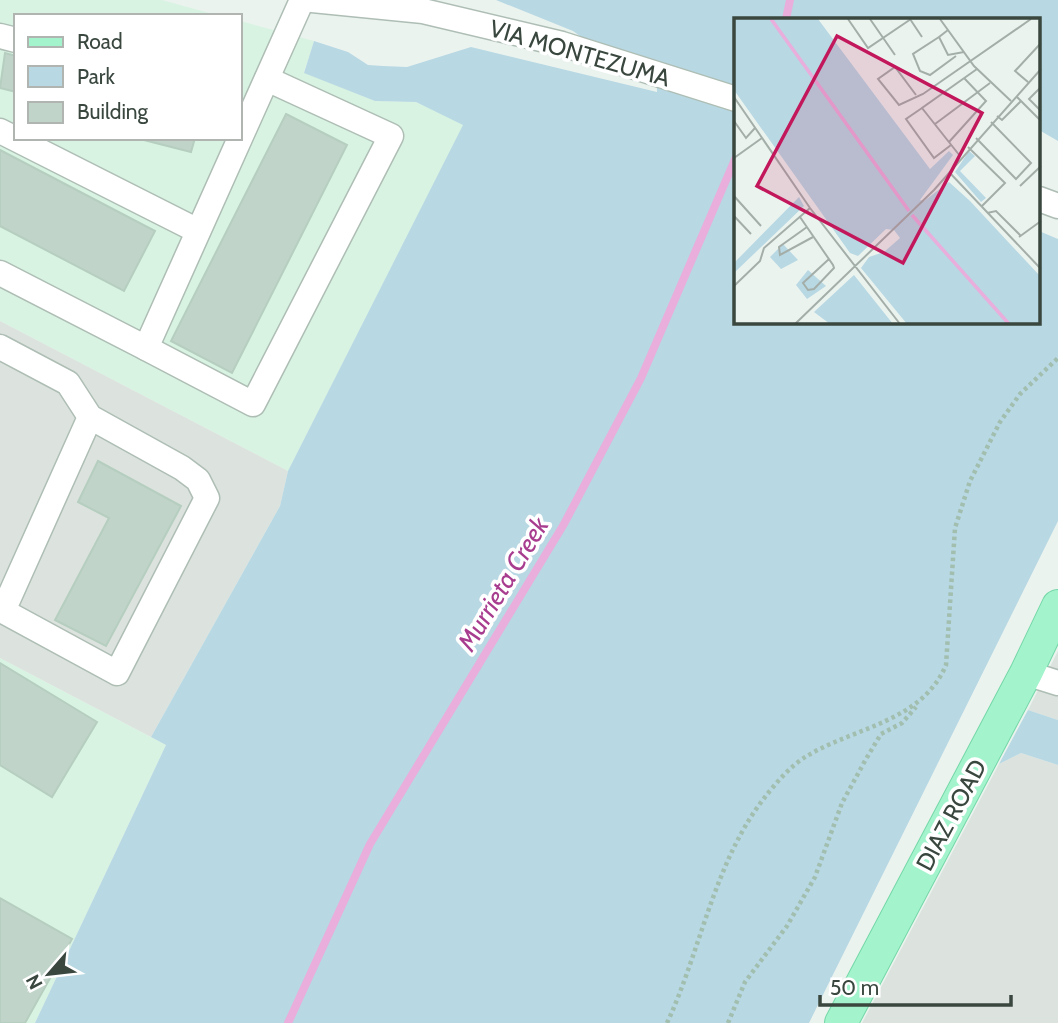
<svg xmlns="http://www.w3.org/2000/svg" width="1058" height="1023" font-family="Cabin,sans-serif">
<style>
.commercial{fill:#d8f3e2}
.industrial{fill:#dce3de}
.green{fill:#b8d8e3}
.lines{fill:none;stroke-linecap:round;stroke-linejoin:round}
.stream{stroke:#e9aedc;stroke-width:8}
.building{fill:#c1d4c9;stroke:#b5cebf;stroke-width:2}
.minor-casing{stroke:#aebeb5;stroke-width:27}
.major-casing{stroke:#75d7a7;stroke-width:34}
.path{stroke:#a1beae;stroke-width:4.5;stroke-dasharray:3.5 3.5;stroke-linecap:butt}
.minor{stroke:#fff;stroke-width:24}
.major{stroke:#a3f4cd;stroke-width:32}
.labels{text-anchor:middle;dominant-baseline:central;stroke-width:7;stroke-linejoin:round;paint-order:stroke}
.street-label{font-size:24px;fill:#39473f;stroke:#fff}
.water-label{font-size:26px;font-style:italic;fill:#a83d8f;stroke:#fff}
.inset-river{fill:none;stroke:#e9aedc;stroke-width:3.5}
.inset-road{fill:none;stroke:#a4aea9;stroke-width:2}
.view{fill:#c2185b;fill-opacity:0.15;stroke:#c2185b;stroke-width:3.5}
.inset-edge{fill:none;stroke:#39473f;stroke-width:3.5}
</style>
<rect width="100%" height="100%" fill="#ebf3ef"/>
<!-- commercial -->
<g class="commercial">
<polygon points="0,0 162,0 220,16 16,16 16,138 240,138 240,21 314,41 304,72 375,101 416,102 464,124 288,471 0,321"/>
<polygon points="0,658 166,745 35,1023 0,1023"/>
</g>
<!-- industrial -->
<g class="industrial">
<polygon points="0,321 288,471 280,506 151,737 0,658"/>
<polygon points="1058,651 1058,720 1028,710"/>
<polygon points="1021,753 1058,765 1058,1023 862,1023 999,764"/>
</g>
<!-- green -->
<g class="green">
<polygon points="496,0 1058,0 1058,141 1039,130 1039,19 736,19 736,322 1039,322 1039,231 1058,239 1058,521 809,1023 35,1023 166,745 151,737 280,506 288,471 463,125 416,102 375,101 304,73 314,41 348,52 368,65 383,66 407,67 471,47 657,92 656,62 587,41 573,31"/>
<polygon points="1028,710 1058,720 1058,765 1021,753 999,764"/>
</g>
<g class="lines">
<!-- stream -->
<g class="stream">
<polyline points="786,19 790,0"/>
<polyline points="288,1023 370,844 564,524 641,378 736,157"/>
</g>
</g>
<!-- building -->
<g class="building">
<polygon points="5,53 16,56 16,92 0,88"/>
<polygon points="286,114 347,145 232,373 171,341"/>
<polygon points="136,138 195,138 191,152"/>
<polygon points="0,150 155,231 124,291 0,226"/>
<polygon points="98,461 181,506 106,646 55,620 109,518 78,502"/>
<polygon points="0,663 97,722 52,797 0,765"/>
<polygon points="0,898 72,939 25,1023 0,1023"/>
</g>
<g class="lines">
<defs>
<g id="minor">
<polyline points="312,0 423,11 562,44 736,99"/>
<polyline points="0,36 16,40"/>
<polyline points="0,131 198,231"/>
<polyline points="1039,199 1058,206"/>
<polyline points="0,273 146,348 302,0"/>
<polyline points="0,347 68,383 90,417 182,468 198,480 207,498 117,673 3,611 90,417"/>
<polyline points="146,348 253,404 391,136 267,79"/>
<polyline points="1026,673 1058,683"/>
</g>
<polyline id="major" points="841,1023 1026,673 1058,606"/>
</defs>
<!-- minor casing -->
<use href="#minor" class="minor-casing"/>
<!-- major casing -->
<use href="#major" class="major-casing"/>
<!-- path -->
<g class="path">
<path d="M667,1023C701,950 714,862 765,797C776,783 791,765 807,756C855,727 922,722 946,665L955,528L970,481L1000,422L1020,394L1058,358"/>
<polyline points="728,1023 745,982 787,926 815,877 842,803 866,759 881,734 902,723 916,707"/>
</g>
<!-- minor -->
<use href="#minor" class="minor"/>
<!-- major -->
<use href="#major" class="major"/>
</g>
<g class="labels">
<!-- street labels -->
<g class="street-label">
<text transform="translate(580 53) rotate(16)">VIA MONTEZUMA</text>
<text transform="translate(951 815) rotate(-62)">DIAZ ROAD</text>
</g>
<!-- water labels -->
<g class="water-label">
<text transform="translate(503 584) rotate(-59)">Murrieta Creek</text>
</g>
</g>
<!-- overview -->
<g transform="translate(734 18)">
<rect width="306" height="306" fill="#ebf3ef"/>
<path d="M0,1H84L196,151L215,133L219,137L186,182L190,183L215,164L236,183L306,258V306H173L127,250L135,239L150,234L166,220L160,212L152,211L124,238L116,235L0,72ZM235,133L241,138L226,153L252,180L247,184L221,154ZM65,179L70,188L0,255V245ZM49,226L64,242L47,251L36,239ZM74,252L92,268L73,281L62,267ZM120,257L159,306H96L80,294Z" fill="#b8d8e3"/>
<path class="inset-river" d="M37,1L175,193M178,197L275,306"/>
<path class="inset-road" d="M114,1L134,30L177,1M136,1L161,37M176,1L188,19M206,1L240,48L277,83M214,12L205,19L214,37L230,34M205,19L179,36L186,53L196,57L222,38M294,64L281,53L307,25M307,69L295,81L307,93M182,77L161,49L144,61L165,87L189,76L297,1M282,78L307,103M0,79L76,190L166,306M188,90L172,101L200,140L217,127M263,98L268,102L287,83M0,103L12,120L21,110M201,106L256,65M242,120L282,161L297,145L257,104M215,124L252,83L230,60M234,129L271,165L247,189M226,138L188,90L243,51M0,140L28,120M215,154L307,251M286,168L307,148M0,178L27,208M253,195L262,193L287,218M0,198L17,216M66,199L99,247L100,250L80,271L74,272L69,265L95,241M73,209L45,229L46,237L79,219M285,219L307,203M0,268L26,243L30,230L76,190M61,306L200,172L307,51"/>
<path class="view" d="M103,18L248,95L169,245L23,168Z"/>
<rect width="306" height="306" class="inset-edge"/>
</g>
<!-- legend -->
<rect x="14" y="14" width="228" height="126" fill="#ffffff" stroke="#b0b5b2" stroke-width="2"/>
<rect x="28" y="37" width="35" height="10" fill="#a3f4cd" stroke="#b0b5b2" stroke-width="2"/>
<text x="77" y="49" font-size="21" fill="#39473f">Road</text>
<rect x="28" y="66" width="35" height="21" fill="#b8d8e3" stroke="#b0b5b2" stroke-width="2"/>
<text x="77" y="84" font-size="21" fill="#39473f">Park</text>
<rect x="28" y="102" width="35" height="21" fill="#c1d4c9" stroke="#b0b5b2" stroke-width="2"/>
<text x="77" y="119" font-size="21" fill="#39473f">Building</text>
<!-- north arrow -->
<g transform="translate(49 974) rotate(242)" stroke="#ffffff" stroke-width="5" paint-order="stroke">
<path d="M0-5L12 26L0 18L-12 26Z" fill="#39473f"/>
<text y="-10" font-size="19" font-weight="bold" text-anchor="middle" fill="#39473f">N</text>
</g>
<!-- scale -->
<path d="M820 995v10h191v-10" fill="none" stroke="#39473f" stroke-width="3.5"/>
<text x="830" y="995" font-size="21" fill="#39473f" stroke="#ffffff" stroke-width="5" paint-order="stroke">50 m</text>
</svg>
